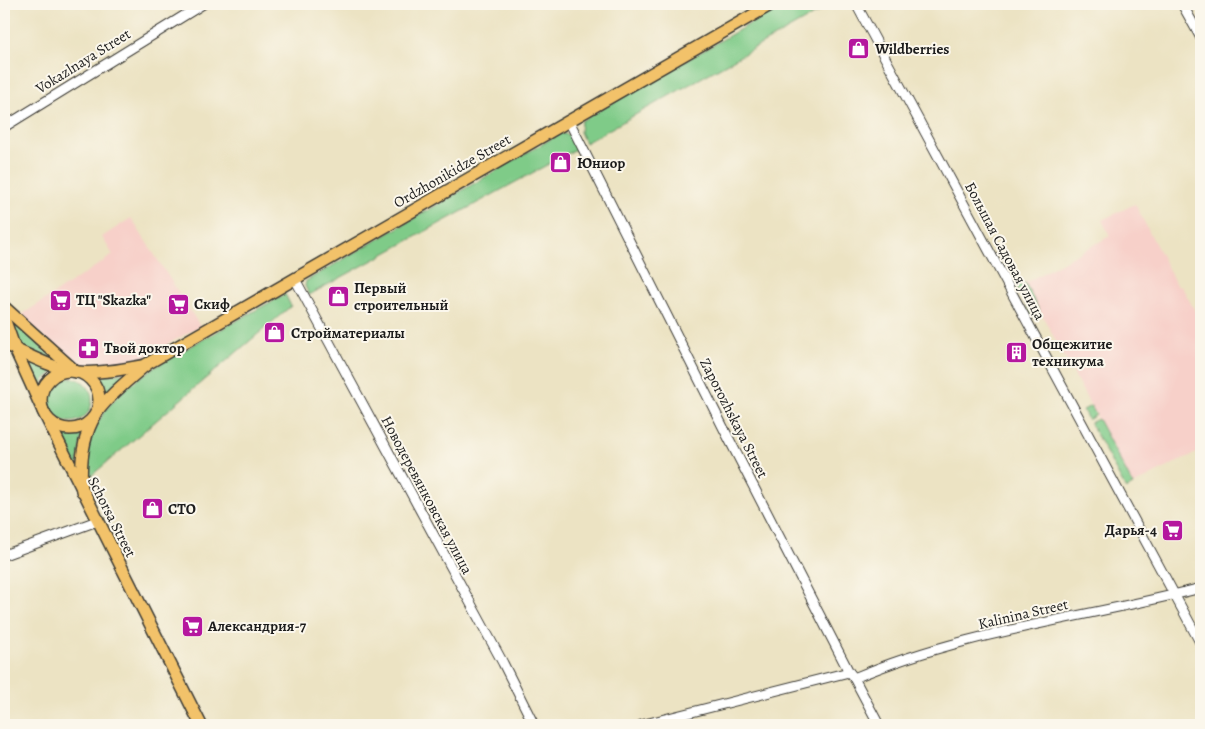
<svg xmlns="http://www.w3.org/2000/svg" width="1205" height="729" font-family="Alegreya,serif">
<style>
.built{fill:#f7d0c9}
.green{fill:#7fcb88;stroke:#4e7452}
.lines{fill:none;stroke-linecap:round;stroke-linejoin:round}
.minor-casing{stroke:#3b3a35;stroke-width:11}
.major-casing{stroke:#3b3a35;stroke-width:14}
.minor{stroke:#fff;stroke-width:9}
.major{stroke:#f2c26a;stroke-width:11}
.labels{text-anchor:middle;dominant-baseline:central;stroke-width:4;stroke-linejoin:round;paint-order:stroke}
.poi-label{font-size:15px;font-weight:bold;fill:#1c1c1c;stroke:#fbf7ec;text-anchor:start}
.street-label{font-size:15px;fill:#1c1c1c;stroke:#fbf7ec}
</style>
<rect width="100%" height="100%" fill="#fbf7ec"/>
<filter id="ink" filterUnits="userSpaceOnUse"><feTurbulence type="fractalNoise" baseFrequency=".02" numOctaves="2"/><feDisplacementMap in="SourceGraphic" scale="10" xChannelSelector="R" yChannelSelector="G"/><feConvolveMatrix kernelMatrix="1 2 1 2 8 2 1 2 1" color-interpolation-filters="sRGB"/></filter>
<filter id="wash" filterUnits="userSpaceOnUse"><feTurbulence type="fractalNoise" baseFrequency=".0096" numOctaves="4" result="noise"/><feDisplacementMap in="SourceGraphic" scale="20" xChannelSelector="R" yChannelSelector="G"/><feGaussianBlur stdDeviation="1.12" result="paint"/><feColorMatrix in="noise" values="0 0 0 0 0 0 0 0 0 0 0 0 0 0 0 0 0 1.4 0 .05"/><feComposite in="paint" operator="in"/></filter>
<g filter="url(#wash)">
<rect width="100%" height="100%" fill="#ece3c3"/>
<!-- built -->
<g class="built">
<polygon points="1135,204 1177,286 1182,287 1201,322 1201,451 1179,461 1133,485 1025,283 1110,236 1102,220"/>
<polygon points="131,218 200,326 140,360 124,364 80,369 20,316 113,255 102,237"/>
</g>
<!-- green -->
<g class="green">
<polygon points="784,4 833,4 585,143 580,132 581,121"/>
<polygon points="561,133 572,136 578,148 309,295 305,286 306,281"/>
<polygon points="1025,283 1040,312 1032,316 1017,287"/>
<path d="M285,294L291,306L85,481C83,404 140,375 198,342C227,326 256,310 285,294Z"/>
<polygon points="6,314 60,364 18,347"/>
<polygon points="24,358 55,371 45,379 39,389"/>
<polygon points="133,372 105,397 100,382 94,376"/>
<circle cx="70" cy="400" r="22"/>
<polygon points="1091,406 1096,415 1088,420 1083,410"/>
<polygon points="1098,419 1133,485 1126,489 1090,423"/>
<polygon points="59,433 73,434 82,433 77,469"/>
</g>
</g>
<g filter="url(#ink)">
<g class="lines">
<defs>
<g id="minor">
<polyline points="856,4 1201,644"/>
<polyline points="1182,4 1201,38"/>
<polyline points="569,121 728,437 849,672 854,678 879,725"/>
<polyline points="4,127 203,4"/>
<polyline points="295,279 503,663 534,725"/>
<polyline points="4,555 97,521"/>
<path d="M854,678C964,631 1086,618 1201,588"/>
<polyline points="641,725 849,672"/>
</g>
<g id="major">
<polyline points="4,307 73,369"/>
<polyline points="4,318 15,349 44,413 201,725"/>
<path d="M4,344C24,353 56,370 77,372C99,374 124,369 146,365"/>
<circle cx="70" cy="400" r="29"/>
<path d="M82,491C80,465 82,438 95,416C103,400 133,376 147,364L772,4"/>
</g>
</defs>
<!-- minor casing -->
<use href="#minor" class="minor-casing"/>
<!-- major casing -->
<use href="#major" class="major-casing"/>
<!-- minor -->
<use href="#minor" class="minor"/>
<!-- major -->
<use href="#major" class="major"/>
</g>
</g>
<!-- icons -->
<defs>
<symbol id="shop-square" viewBox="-11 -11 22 22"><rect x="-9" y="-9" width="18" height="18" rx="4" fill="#b5179e" stroke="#fbf7ec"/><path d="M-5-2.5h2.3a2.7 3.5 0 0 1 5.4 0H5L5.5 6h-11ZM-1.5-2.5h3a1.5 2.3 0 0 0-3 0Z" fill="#fff"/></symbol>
<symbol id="supermarket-square" viewBox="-11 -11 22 22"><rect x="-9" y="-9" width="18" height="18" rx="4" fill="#b5179e" stroke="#fbf7ec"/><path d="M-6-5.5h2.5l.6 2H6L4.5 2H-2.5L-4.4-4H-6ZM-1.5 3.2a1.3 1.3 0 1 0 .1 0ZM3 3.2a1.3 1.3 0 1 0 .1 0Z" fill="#fff"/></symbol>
<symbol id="pharmacy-square" viewBox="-11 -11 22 22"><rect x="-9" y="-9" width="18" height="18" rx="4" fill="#b5179e" stroke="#fbf7ec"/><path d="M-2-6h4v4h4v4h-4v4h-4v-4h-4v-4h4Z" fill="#fff"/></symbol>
<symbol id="building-square" viewBox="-11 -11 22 22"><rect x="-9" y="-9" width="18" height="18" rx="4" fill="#b5179e" stroke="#fbf7ec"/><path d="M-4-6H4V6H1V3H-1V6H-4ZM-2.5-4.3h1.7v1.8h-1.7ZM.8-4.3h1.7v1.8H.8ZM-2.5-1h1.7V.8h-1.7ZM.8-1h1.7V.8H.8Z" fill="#fff"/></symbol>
</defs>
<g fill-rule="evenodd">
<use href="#shop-square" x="846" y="36" width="25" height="25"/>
<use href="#shop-square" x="548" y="150" width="25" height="25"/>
<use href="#shop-square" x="326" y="284" width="25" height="25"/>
<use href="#supermarket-square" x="48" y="288" width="25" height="25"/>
<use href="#supermarket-square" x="166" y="292" width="25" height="25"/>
<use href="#shop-square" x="262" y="320" width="25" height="25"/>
<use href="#pharmacy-square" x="76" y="336" width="25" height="25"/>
<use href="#building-square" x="1004" y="340" width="25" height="25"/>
<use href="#shop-square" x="140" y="496" width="25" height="25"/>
<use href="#supermarket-square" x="1160" y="518" width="25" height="25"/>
<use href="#supermarket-square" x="180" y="614" width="25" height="25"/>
</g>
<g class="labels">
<!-- poi labels -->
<g class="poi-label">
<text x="875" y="49">Wildberries</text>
<text x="577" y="163">Юниор</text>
<text x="354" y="288">Первый<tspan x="354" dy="17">строительный</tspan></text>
<text x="76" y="300">ТЦ "Skazka"</text>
<text x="194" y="304">Скиф</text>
<text x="291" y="333">Стройматериалы</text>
<text x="1032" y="344">Общежитие<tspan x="1032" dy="17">техникума</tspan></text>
<text x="104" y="348">Твой доктор</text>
<text x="168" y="509">СТО</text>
<text x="1157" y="530" text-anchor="end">Дарья-4</text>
<text x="208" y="626">Александрия-7</text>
</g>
<!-- street labels -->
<g class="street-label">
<text transform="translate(83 61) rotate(-32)">Vokazlnaya Street</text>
<text transform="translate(452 171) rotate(-30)">Ordzhonikidze Street</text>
<text transform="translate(1005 251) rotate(62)">Большая Садовая улица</text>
<text transform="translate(734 418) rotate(63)">Zaporozhskaya Street</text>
<text transform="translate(427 495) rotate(62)">Новодеревянковская улица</text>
<text transform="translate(112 517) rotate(63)">Schorsa Street</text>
<text transform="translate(1023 614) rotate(-13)">Kalinina Street</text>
</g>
</g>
<!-- margin -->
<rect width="1205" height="729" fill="none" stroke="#fbf7ec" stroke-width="20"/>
</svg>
